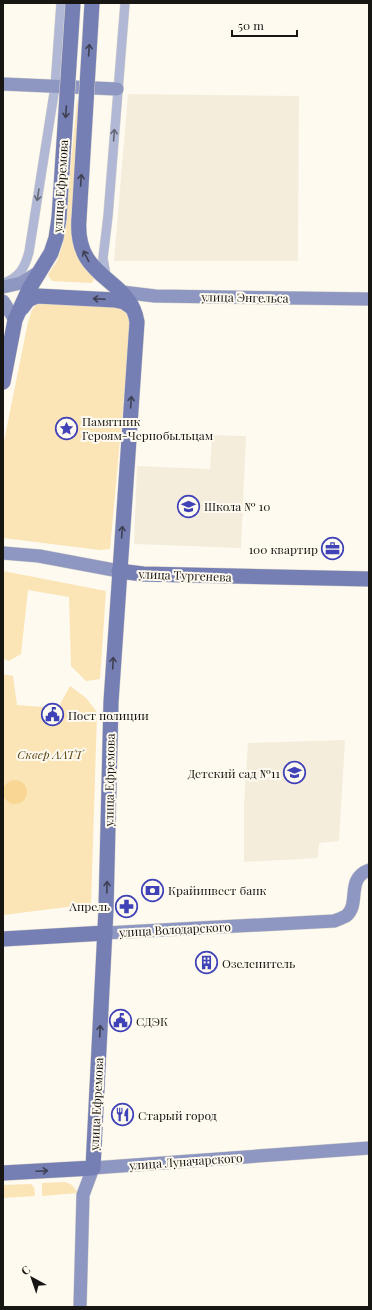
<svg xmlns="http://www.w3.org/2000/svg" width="372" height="1310" font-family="'Playfair Display',serif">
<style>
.built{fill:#f5eddc}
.green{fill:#fbe4b6}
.water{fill:#f7d793}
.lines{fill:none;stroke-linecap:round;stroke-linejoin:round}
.street-casing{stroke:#d9d6cd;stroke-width:10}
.secondary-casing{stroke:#d9d6cd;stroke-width:14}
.primary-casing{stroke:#d9d6cd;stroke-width:16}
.street{stroke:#b1b8d5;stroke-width:9}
.secondary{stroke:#8e97c1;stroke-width:13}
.primary{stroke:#767fb3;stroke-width:15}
.primary-bridge-casing{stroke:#d9d6cd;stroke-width:16;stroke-linecap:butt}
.primary-bridge{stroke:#767fb3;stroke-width:15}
.oneway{stroke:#3e4053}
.oneway2{stroke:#646774}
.labels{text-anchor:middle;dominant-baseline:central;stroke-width:4;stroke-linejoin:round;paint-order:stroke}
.street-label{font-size:12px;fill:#181613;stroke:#fefaf0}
.poi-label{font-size:12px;fill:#181613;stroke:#fefaf0;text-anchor:start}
.park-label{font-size:12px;font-style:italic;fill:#5d4712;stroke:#fefaf0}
</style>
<rect width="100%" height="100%" fill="#fefaf0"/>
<!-- built -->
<g class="built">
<polygon points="128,94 299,96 298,261 114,261"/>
<polygon points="212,435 246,436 241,548 134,544 137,466 210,469"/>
<polygon points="345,740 339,841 319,843 318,858 244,862 244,803 248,743"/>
</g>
<!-- green -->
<g class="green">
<polygon points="77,101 83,101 72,240 82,264 94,279 92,283 52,281 48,275 57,261 63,244"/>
<polygon points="38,302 122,306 131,320 110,549 100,550 3,538 3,446 28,322 32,310"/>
<polygon points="3,571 106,591 100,679 86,681 71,666 69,597 28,590 21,654 9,661 3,659"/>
<polygon points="3,674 13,676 17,705 58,708 70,686 86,698 97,712 91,904 3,915"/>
<polygon points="65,1182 72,1185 78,1193 42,1196 42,1183"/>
<polygon points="31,1184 34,1187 35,1196 3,1198 3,1185"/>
</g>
<!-- water -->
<circle class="water" cx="15" cy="792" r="12"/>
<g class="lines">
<defs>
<g id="street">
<polyline points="106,276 103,258 108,216 125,3"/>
<path d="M4,283C20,277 25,267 29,252L55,87L61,3"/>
</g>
<g id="secondary">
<polyline points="3,84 117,89"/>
<polyline points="3,287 21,283 39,272"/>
<polyline points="122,292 155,296 369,299"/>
<polyline points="3,301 15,320"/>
<polyline points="3,553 39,556 119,571"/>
<path d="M105,933L334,921C337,920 342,918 346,916C361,904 345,879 369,870"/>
<polyline points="80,1307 83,1195 93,1168 369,1148"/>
</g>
<g id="primary">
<polyline points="22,308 28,300 37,296 115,300 124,302 131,307"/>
<polyline points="3,382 15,320 29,289 51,253 56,238 59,218"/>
<polyline points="119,571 143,574 369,579"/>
<polyline points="3,939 105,933"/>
<path d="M3,1173L93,1168L106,909L111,702L137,322C130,276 74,281 79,219"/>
</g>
</defs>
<!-- street casing -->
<use href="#street" class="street-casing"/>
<!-- secondary casing -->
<use href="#secondary" class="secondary-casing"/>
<!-- primary casing -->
<use href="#primary" class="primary-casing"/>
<!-- street -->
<use href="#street" class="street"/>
<!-- secondary -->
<use href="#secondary" class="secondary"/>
<!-- primary -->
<use href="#primary" class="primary"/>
<defs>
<g id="primary-bridge">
<polyline points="59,218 73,3"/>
<polyline points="79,219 92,3"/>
</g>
</defs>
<!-- primary-bridge casing -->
<use href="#primary-bridge" class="primary-bridge-casing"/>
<!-- primary-bridge -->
<use href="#primary-bridge" class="primary-bridge"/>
</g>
<!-- one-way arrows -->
<defs><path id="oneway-shaft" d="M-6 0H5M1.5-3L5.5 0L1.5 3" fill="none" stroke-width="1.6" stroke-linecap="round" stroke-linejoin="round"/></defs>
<g class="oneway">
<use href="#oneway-shaft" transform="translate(89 50) rotate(-86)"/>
<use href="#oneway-shaft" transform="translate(66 112) rotate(94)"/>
<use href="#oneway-shaft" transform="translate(81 180) rotate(-86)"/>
<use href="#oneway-shaft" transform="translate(86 256) rotate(-117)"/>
<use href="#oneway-shaft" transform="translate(99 299) rotate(-177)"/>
<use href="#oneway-shaft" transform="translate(131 402) rotate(-86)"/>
<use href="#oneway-shaft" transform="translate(122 532) rotate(-86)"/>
<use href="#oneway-shaft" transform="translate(113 663) rotate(-87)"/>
<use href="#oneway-shaft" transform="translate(107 887) rotate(-89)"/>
<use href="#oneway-shaft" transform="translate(100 1031) rotate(-87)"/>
<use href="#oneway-shaft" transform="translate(42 1171) rotate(-3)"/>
</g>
<g class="oneway2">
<use href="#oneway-shaft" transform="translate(114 135) rotate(-86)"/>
<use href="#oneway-shaft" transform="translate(38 195) rotate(99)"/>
</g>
<!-- icons -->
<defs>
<symbol id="sight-ring" viewBox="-11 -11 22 22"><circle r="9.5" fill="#fefaf0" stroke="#4042b7" stroke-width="1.5"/><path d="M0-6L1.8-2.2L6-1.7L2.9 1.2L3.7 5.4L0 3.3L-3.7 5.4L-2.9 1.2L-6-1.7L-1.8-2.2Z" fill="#4042b7"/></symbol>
<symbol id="school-ring" viewBox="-11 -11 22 22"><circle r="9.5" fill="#fefaf0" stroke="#4042b7" stroke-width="1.5"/><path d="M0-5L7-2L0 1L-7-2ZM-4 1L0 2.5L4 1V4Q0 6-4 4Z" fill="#4042b7"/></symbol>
<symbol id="office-ring" viewBox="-11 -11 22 22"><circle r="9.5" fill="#fefaf0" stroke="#4042b7" stroke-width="1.5"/><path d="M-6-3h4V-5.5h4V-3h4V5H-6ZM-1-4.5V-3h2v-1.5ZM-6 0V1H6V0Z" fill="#4042b7"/></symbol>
<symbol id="civic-ring" viewBox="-11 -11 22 22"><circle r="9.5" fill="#fefaf0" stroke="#4042b7" stroke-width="1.5"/><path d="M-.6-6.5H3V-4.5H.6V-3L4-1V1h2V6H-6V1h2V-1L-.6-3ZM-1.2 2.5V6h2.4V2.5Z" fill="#4042b7"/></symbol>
<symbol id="bank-ring" viewBox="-11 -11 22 22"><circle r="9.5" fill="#fefaf0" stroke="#4042b7" stroke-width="1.5"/><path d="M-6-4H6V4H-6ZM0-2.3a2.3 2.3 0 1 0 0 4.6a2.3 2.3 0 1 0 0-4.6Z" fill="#4042b7"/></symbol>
<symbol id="pharmacy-ring" viewBox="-11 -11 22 22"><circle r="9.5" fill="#fefaf0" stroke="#4042b7" stroke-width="1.5"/><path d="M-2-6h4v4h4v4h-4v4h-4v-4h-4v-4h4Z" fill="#4042b7"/></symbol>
<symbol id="building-ring" viewBox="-11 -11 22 22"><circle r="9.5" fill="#fefaf0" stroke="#4042b7" stroke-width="1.5"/><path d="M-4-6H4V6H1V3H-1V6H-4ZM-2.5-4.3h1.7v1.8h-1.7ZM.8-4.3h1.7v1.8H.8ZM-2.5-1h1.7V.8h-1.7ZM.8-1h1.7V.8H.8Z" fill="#4042b7"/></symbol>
<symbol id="restaurant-ring" viewBox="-11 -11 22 22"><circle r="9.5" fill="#fefaf0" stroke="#4042b7" stroke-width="1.5"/><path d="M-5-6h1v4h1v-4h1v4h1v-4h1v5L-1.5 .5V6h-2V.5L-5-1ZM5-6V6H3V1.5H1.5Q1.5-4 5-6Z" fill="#4042b7"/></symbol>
</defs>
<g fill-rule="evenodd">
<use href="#sight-ring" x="54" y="416" width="25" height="25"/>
<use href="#school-ring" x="176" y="494" width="25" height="25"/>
<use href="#office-ring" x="320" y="536" width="25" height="25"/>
<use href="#civic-ring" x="40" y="702" width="25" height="25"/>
<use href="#school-ring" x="282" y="760" width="25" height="25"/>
<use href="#bank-ring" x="140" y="878" width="25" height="25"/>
<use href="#pharmacy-ring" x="114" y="894" width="25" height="25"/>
<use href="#building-ring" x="194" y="950" width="25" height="25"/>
<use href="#civic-ring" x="108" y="1008" width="25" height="25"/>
<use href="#restaurant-ring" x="110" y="1102" width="25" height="25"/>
</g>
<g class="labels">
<!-- street labels -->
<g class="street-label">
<text transform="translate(60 186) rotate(-86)">улица Ефремова</text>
<text transform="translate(245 297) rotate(1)">улица Энгельса</text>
<text transform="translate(185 575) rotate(2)">улица Тургенева</text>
<text transform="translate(109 780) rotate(-89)">улица Ефремова</text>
<text transform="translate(175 929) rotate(-3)">улица Володарского</text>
<text transform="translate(96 1104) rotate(-87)">улица Ефремова</text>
<text transform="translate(186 1161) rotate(-4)">улица Луначарского</text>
</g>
<!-- poi labels -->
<g class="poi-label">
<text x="82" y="421">Памятник<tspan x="82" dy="14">Героям-Чернобыльцам</tspan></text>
<text x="204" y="506">Школа № 10</text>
<text x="318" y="549" text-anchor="end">100 квартир</text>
<text x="68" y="715">Пост полиции</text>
<text x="280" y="773" text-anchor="end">Детский сад №11</text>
<text x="168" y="890">Крайинвест банк</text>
<text x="110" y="906" text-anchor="end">Апрель</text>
<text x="222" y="963">Озеленитель</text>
<text x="136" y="1021">СДЭК</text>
<text x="138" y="1115">Старый город</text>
</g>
<!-- park labels -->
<g class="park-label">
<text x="50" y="754">Сквер ААТТ</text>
</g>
</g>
<!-- border -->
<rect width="372" height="1310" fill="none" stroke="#181613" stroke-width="8"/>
<!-- north arrow -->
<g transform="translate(32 1278) rotate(320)" stroke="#fefaf0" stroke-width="3" paint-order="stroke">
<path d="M0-3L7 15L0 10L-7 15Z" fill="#181613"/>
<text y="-6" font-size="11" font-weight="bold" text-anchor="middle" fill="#181613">С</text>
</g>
<!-- scale -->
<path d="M232 30v6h65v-6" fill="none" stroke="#181613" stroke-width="2"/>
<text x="238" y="30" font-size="12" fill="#181613" stroke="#fefaf0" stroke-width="3" paint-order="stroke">50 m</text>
</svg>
